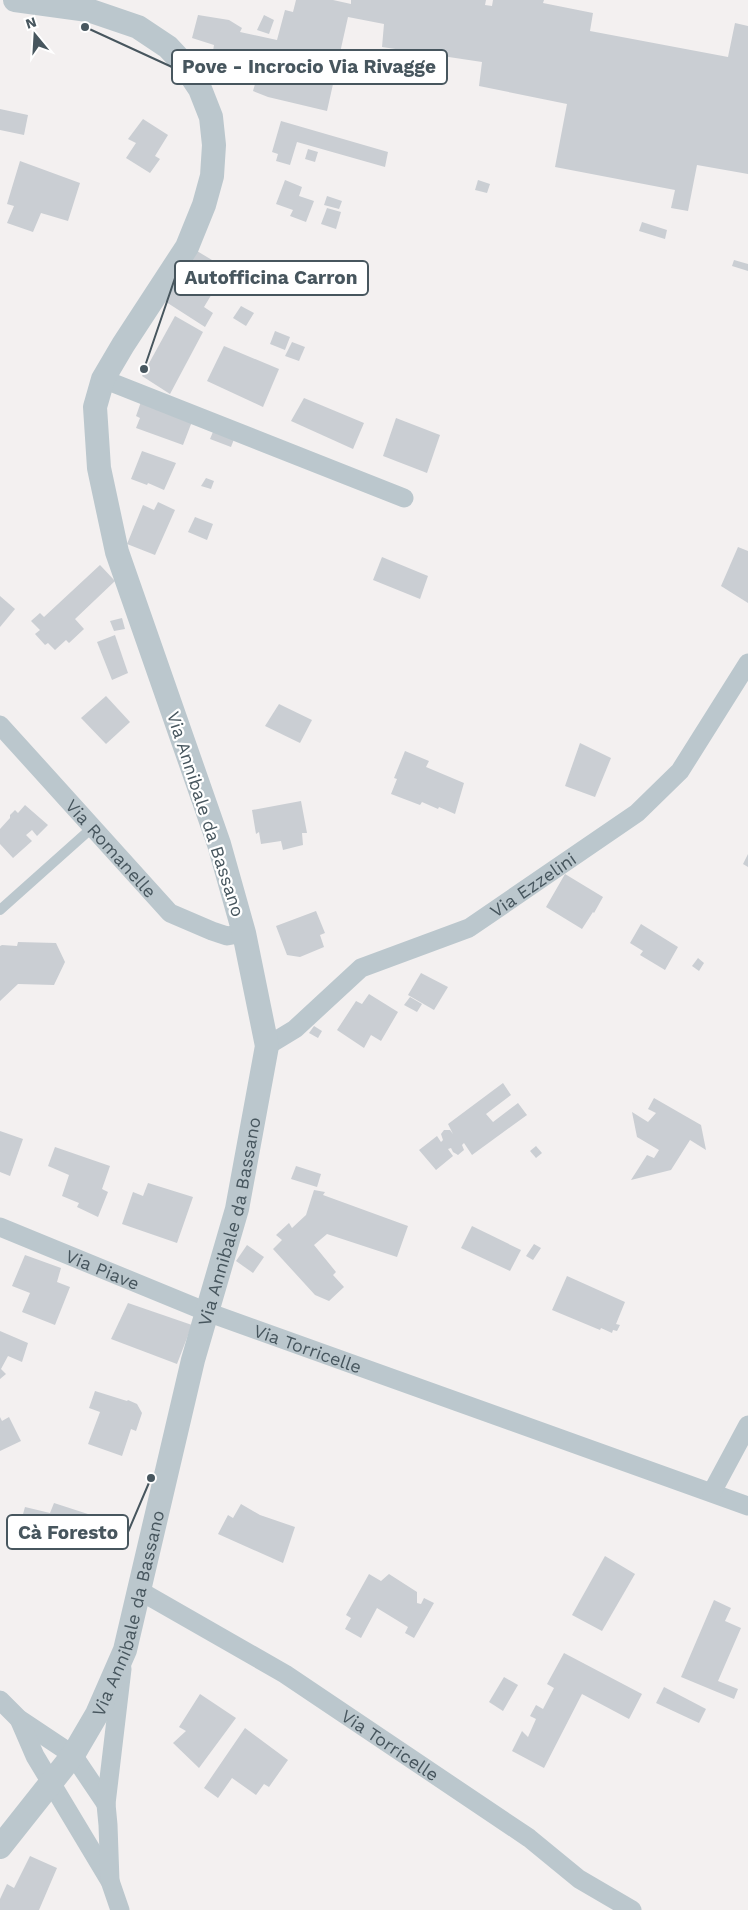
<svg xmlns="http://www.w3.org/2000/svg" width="748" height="1910" font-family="'Work Sans',sans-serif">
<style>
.building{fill:#caced3}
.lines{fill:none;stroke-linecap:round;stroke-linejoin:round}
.service{stroke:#bbc7cd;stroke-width:10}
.minor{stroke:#bbc7cd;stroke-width:19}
.tertiary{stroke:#bbc7cd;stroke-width:24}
.labels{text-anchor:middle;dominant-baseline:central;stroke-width:4.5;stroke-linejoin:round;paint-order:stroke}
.street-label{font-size:18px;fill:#47565e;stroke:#fff}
.leader{fill:none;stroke:#47565e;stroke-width:2}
.callout-dot{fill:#47565e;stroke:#fff;stroke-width:2}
.callout{fill:#fff;stroke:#47565e;stroke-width:2}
.callout-label{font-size:19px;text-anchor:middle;font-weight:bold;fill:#47565e}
</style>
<rect width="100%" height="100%" fill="#f3f0f0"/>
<!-- building -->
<g class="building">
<polygon points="296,0 333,0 351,4 351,0 486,0 485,5 492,6 493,0 544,0 543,3 593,13 590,31 728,57 735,23 748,26 748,174 697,165 688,211 671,208 675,190 555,167 567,104 479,86 482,62 382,47 384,24 348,17 327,111 268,97 253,91 255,84 228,78 213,51 214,45 192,38 198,15 229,20 242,28 240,32 277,40 285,10 293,12"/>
<polygon points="264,15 274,20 269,34 257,30"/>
<polygon points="0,109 28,115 24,135 0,130"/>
<polygon points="143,119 168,135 155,156 160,159 150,173 126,158 136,143 128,139"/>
<polygon points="281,121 388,152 385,167 297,142 290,165 276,161 278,154 272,152"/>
<polygon points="308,149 318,152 315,162 305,159"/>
<polygon points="20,161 80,183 68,221 41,213 33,232 7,223 14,206 7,204"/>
<polygon points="285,180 302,187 299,196 314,201 306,222 290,216 293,210 276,204"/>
<polygon points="478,180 490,184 487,193 475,190"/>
<polygon points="327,196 342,201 339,209 324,205"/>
<polygon points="327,208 341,212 336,229 321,224"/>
<polygon points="642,222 667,230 665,239 639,231"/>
<polygon points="197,251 217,263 212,272 206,269 200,277 216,287 204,307 213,313 205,327 163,300"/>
<polygon points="734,260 748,264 748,271 732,266"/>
<polygon points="241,306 254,313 246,326 233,318"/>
<polygon points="175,316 203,332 170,394 142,376"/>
<polygon points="275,331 290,337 285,350 270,344"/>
<polygon points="292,342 305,347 299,361 285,356"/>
<polygon points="224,346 279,369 263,407 207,381"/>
<polygon points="304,398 364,423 353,449 291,421"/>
<polygon points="142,399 193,419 183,445 136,428 140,418 136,416"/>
<polygon points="396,418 440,435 427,473 383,456"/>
<polygon points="215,427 236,434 231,447 210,439"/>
<polygon points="142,451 176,463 164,490 148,483 147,485 131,479"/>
<polygon points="206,478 214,481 211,489 201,486"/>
<polygon points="158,502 175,510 155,555 127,544 143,505 154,510"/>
<polygon points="195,517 213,524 207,540 188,532"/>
<polygon points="738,547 748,551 748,603 721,586"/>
<polygon points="382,557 428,576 420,599 373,580"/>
<polygon points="100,565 115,581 75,619 84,629 69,643 66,640 55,650 48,643 45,645 35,634 40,630 31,621 40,613 44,617"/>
<polygon points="0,596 15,609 0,627"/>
<polygon points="122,618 125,629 114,631 110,621"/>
<polygon points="115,635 128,673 112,680 97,642"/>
<polygon points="106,696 130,722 106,744 81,718"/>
<polygon points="279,704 312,720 300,743 265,726"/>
<polygon points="580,743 611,758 595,797 565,786"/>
<polygon points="405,751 429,761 426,767 464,783 455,814 439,807 438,809 422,802 420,805 391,794 397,779 394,778"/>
<polygon points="301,801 307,833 302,833 303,845 283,850 281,841 261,844 259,832 256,834 252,810"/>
<polygon points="25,805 48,825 37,836 32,830 26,835 32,841 13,858 0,844 0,829 10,818 10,815 15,810 18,813"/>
<polygon points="748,854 748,867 743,864"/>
<polygon points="565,874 603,897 594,913 593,912 582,929 546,907"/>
<polygon points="316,911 325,933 320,935 324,947 300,957 287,955 276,926"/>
<polygon points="641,924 678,947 665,970 640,955 643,951 630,943"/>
<polygon points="18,942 56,943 65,962 54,985 18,984 0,1001 0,946 2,945 17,946"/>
<polygon points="698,958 704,963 699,971 692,966"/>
<polygon points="421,973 448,987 434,1010 408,995"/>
<polygon points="369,994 398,1012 381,1041 371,1035 364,1048 337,1030 356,1001 362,1004"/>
<polygon points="410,997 422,1004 417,1012 404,1005"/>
<polygon points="314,1026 322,1031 318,1038 309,1033"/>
<polygon points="503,1083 511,1095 486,1114 493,1122 518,1103 527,1115 472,1155 464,1143 462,1145 464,1150 458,1155 453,1152 451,1148 448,1149 453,1156 436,1170 419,1150 437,1136 441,1142 443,1140 441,1134 444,1130 450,1130 453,1134 448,1124"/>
<polygon points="654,1098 701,1125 706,1150 690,1140 671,1170 631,1180 647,1155 654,1158 659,1150 637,1137 632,1112 648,1122 656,1113 648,1109"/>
<polygon points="0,1131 23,1139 10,1176 0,1172"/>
<polygon points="536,1146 542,1153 536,1158 530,1151"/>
<polygon points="55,1147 110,1166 102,1189 108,1192 98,1217 77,1207 79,1203 62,1196 69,1175 48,1166"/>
<polygon points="296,1166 321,1174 317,1187 291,1179"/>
<polygon points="148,1183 193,1197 177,1243 122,1224 133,1192 143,1196"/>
<polygon points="314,1190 325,1192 323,1195 408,1226 397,1257 327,1234 314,1245 336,1272 333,1275 344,1287 329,1301 315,1295 273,1249 282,1240 276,1235 289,1223 292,1228 306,1215"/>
<polygon points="472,1226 521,1250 510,1271 461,1248"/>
<polygon points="534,1244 541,1248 533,1260 526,1256"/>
<polygon points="247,1245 264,1257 253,1273 236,1261"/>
<polygon points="25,1255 61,1268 57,1282 70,1287 55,1325 22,1312 30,1293 12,1286"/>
<polygon points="567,1276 625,1302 616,1324 620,1325 617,1331 613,1330 612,1333 601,1328 600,1330 552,1310"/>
<polygon points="128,1303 192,1325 177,1364 111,1339"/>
<polygon points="0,1331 28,1343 22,1362 8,1356 1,1369 6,1374 0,1379"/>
<polygon points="95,1391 127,1401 128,1400 137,1404 142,1413 136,1431 131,1429 122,1456 88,1444 100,1412 89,1408"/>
<polygon points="0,1417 2,1421 9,1417 21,1441 0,1451"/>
<polygon points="54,1503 91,1515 82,1549 64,1543 61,1548 18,1532 25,1507 50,1513"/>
<polygon points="241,1504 260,1515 295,1527 283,1563 218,1534 228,1515 233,1518"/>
<polygon points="605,1556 635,1574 602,1631 572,1615"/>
<polygon points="369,1574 381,1581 389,1574 417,1592 417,1603 421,1604 424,1598 434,1603 414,1638 405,1633 408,1627 377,1608 361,1638 345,1629 351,1618 346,1615"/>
<polygon points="714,1600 731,1608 725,1621 741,1628 718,1681 738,1689 734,1699 681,1677"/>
<polygon points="564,1653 642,1694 629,1719 582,1694 544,1768 512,1751 522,1731 528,1737 536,1719 530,1716 536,1705 543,1709 554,1688 547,1684"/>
<polygon points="504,1677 518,1685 503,1711 489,1702"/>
<polygon points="664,1687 706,1709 699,1723 656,1703"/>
<polygon points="200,1694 236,1718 199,1768 173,1743 186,1731 179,1727"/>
<polygon points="245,1728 288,1760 269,1787 264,1784 256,1795 232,1778 218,1798 204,1788"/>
<polygon points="30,1856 57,1868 39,1910 0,1910 0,1899 7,1884 14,1888"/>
</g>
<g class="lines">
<!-- service -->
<polyline class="service" points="0,910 93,827"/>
<!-- minor -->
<g class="minor">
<polyline points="103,379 404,498"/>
<path id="s1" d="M0,725L170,913L212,931L227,936L244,933"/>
<path id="s2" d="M267,1046L295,1029L361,968L469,928L637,813L680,771L748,663"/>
<path id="s3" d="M0,1227L207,1312L748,1506"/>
<polyline points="712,1492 748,1425"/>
<path id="s4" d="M140,1591L285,1674L529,1838L579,1879L632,1910"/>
<polyline points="0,1700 19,1719 73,1755 106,1804"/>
<polyline points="19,1719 35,1756 110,1881 120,1910"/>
<polyline points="110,1881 108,1825 106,1804 122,1669"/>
</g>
<!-- tertiary -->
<path class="tertiary" id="s5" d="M0,1847L73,1755L97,1714L125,1650L193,1360L237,1209L267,1046L244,933L219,844L117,552L99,468L95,407L103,379L123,345L187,247L204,205L212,176L214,145L211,117L200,89L182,62L168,47L138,27L88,10L15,0"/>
</g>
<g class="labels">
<!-- street labels -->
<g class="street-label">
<text transform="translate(206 814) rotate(72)">Via Annibale da Bassano</text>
<text stroke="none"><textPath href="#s1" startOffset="166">Via Romanelle</textPath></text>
<text stroke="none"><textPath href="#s2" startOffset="315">Via Ezzelini</textPath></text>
<text stroke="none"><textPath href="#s5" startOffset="676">Via Annibale da Bassano</textPath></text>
<text stroke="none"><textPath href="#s3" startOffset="111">Via Piave</textPath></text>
<text stroke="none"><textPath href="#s3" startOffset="331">Via Torricelle</textPath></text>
<text stroke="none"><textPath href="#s5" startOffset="271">Via Annibale da Bassano</textPath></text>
<text stroke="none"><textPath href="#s4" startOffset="294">Via Torricelle</textPath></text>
</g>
</g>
<!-- callouts -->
<path class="leader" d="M85 27L172 67M144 369L175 278M151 1478L128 1532"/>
<g class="callout-dot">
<circle cx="85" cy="27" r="5"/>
<circle cx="144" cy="369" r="5"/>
<circle cx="151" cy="1478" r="5"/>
</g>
<g class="callout">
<rect x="172" y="50" width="275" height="34" rx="5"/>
<rect x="175" y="261" width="193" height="34" rx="5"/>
<rect x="7" y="1515" width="121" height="34" rx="5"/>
</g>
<g class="callout-label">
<text x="309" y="73">Pove - Incrocio Via Rivagge</text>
<text x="271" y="284">Autofficina Carron</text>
<text x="68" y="1539">Cà Foresto</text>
</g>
<!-- north arrow -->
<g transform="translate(35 35) rotate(342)" stroke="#ffffff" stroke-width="4" paint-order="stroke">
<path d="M0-4L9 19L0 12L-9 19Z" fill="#47565e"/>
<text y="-8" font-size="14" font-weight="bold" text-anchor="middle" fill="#47565e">N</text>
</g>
</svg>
